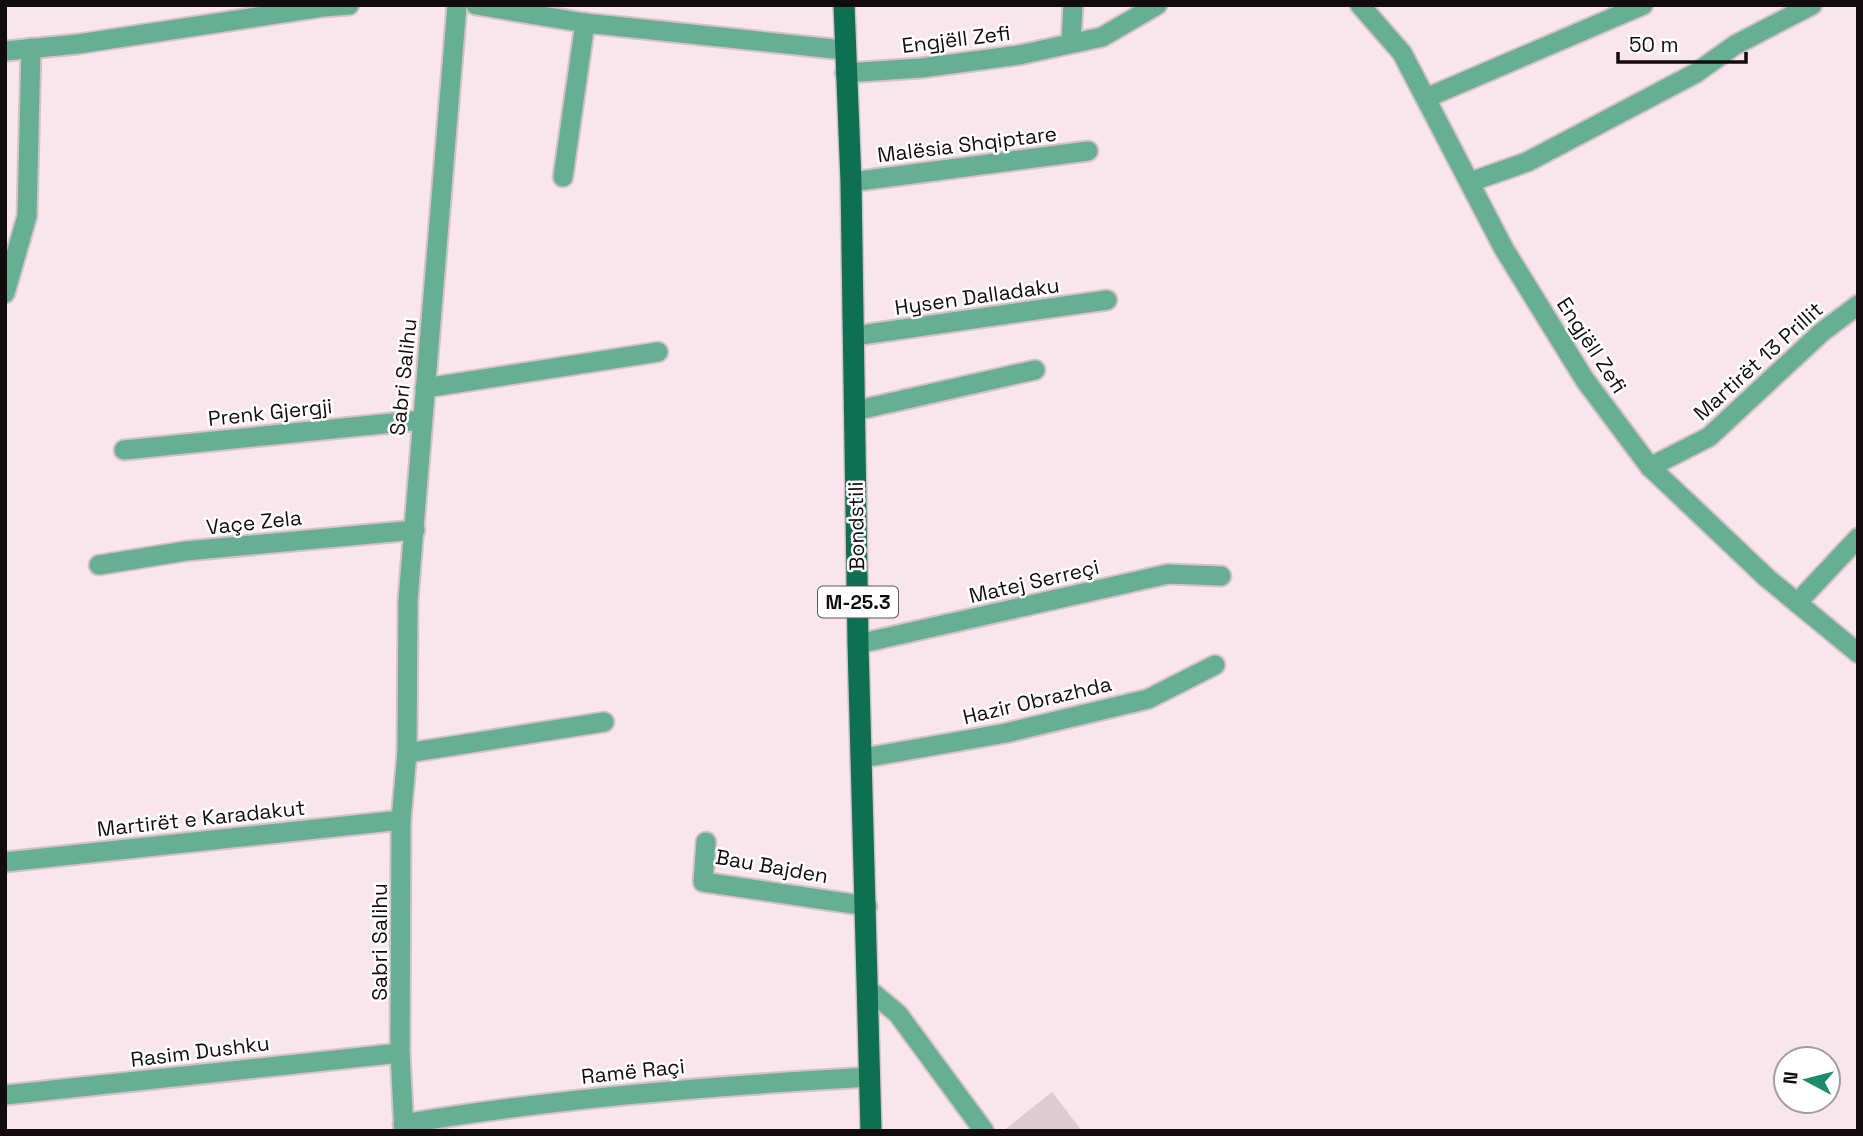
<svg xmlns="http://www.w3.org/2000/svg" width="1863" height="1136" font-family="'Space Grotesk',sans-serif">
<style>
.building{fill:#dfcad2}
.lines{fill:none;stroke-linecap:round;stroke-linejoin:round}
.minor-casing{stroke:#d5c2c9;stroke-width:23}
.major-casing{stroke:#d5c2c9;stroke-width:24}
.minor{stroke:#67af93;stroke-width:19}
.major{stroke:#0e6f53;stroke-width:21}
.labels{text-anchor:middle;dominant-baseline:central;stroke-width:5;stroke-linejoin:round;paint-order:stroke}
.shield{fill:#fff;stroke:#5a5557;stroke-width:2}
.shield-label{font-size:19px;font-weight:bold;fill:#130c0f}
.street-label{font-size:21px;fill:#130c0f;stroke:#fff}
</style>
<rect width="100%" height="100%" fill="#fae5ed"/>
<!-- building -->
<polygon class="building" points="1052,1092 1082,1131 1003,1131"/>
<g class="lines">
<defs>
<g id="minor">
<polyline points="476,5 585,23 844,50"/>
<polyline points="1360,5 1402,53 1504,249 1585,380 1650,467 1767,578 1858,653"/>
<polyline points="1071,43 1073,5"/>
<polyline points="5,51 78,44 323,7 349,5"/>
<polyline points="845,73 921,68 1019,55 1102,37 1157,5"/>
<polyline points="1426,98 1643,5"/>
<polyline points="563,177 585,23"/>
<polyline points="851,182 1088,151"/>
<polyline points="1470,182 1527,162 1696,73 1735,45 1812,5"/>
<polyline points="5,293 27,216 31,48"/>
<polyline points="854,336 1107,300"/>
<polyline points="425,388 658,352"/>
<polyline points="854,411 1035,370"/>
<polyline points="124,450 422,420"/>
<polyline points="1650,467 1709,437 1822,332 1858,305"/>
<polyline points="99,565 186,551 415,530"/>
<polyline points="1797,603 1858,538"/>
<polyline points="858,644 1168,574 1221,576"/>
<polyline points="407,753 604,722"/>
<polyline points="863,758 1006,733 1148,699 1215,665"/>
<polyline points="706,842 703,882 867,906"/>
<polyline points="5,862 401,820"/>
<polyline points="867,988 898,1014 984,1131"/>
<polyline points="5,1095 400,1053"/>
<path d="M403,1124C558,1098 712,1086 869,1077"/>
<polyline points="404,1131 400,1053 401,820 407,753 408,600 457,5"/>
</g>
<polyline id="major" points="844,5 851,182 858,644 871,1131"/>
</defs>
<!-- minor casing -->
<use href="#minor" class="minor-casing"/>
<!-- major casing -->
<use href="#major" class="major-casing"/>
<!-- minor -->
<use href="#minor" class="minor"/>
<!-- major -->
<use href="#major" class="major"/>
</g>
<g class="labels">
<!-- shield labels -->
<rect class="shield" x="818" y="586.5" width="80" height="31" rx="5"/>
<g class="shield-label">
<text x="858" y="602">M-25.3</text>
</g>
<!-- street labels -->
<g class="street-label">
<text transform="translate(956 39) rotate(-7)">Engjëll Zefi</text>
<text transform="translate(967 144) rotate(-7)">Malësia Shqiptare</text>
<text transform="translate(977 296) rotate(-8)">Hysen Dalladaku</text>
<text transform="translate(1592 345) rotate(57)">Engjëll Zefi</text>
<text transform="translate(1758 361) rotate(-42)">Martirët 13 Prillit</text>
<text transform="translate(403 377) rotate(-84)">Sabri Salihu</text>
<text transform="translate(270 412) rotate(-6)">Prenk Gjergji</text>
<text transform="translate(254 522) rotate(-6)">Vaçe Zela</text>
<text transform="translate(856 526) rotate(-91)">Bondstili</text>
<text transform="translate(1034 581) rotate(-13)">Matej Serreçi</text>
<text transform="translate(1037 700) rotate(-13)">Hazir Obrazhda</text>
<text transform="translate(201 818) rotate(-6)">Martirët e Karadakut</text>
<text transform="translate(772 866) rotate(10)">Bau Bajden</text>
<text transform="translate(379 942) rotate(-90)">Sabri Salihu</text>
<text transform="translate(200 1051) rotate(-7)">Rasim Dushku</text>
<text transform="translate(633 1071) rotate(-6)">Ramë Raçi</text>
</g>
</g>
<!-- border -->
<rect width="1863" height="1136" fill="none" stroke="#130c0f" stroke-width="14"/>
<!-- north arrow -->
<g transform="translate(1807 1080) rotate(277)"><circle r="33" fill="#ffffff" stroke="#a19e9f" stroke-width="2"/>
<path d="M0-5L12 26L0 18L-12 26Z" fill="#1d8b6a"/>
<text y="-10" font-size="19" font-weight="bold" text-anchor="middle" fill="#130c0f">N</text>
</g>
<!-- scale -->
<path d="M1618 52v10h128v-10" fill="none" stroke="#130c0f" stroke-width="3.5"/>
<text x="1629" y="52" font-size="21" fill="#130c0f" stroke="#ffffff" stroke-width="5" paint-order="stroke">50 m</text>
</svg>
